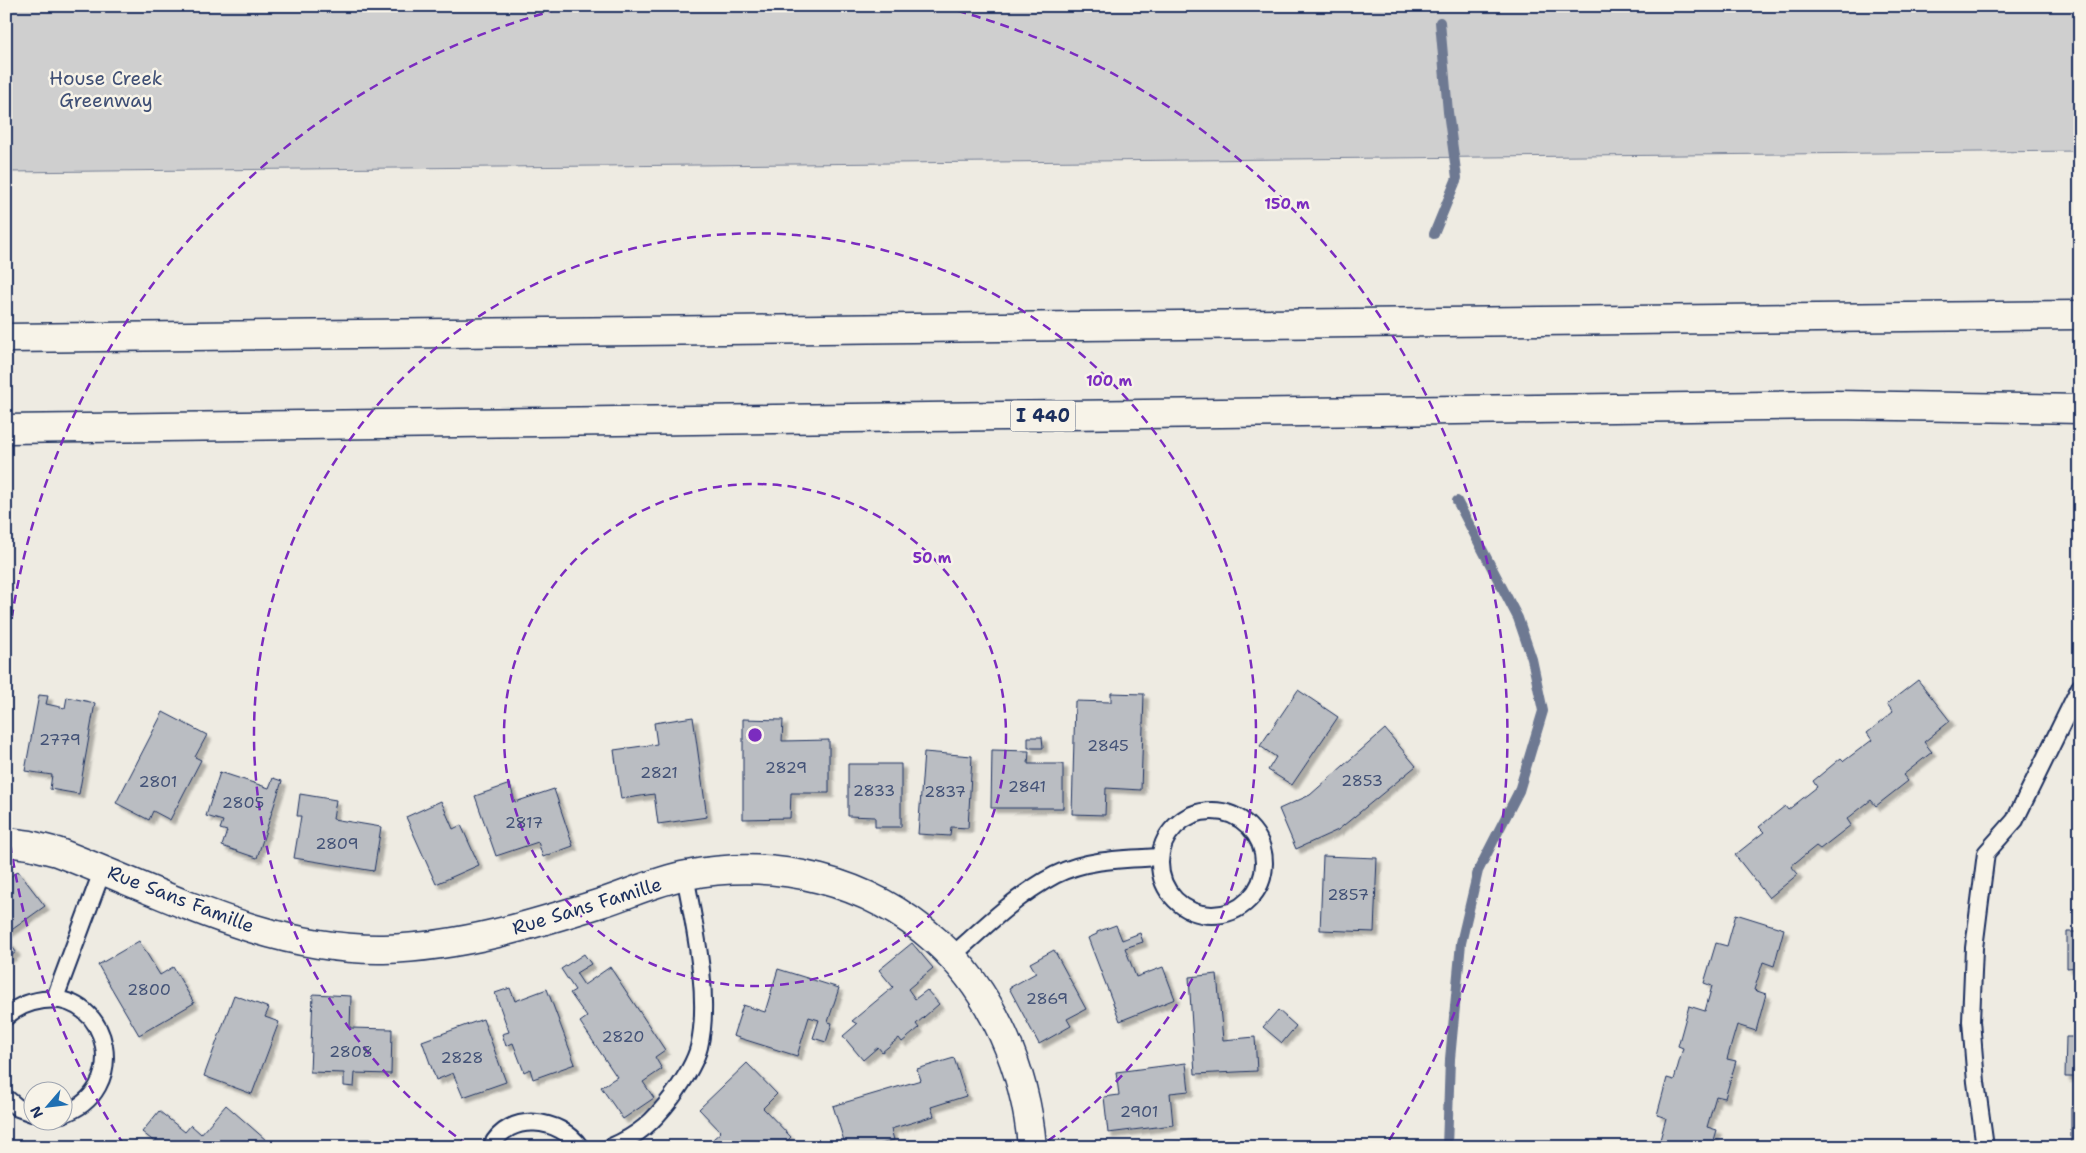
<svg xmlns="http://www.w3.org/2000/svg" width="2086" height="1153" font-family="'Shantell Sans',sans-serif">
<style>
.green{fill:#cfcfcf;stroke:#757f96}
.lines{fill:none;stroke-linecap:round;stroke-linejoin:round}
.stream{stroke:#6e7992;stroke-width:10}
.building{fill:#babdc2;stroke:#1b2f5e;filter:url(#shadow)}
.service-casing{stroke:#1b2f5e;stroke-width:20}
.minor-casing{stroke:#1b2f5e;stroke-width:31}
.motorway-casing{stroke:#1b2f5e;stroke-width:31}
.service{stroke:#f7f3e8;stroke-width:16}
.minor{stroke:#f7f3e8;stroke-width:28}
.motorway{stroke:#f7f3e8;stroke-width:28}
.ring{fill:none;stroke:#7b2cbf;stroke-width:2.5;stroke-dasharray:9 6}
.labels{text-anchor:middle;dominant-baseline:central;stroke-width:5;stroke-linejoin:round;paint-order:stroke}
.number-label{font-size:16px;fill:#435277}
.shield{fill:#f7f3e8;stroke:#5d6a87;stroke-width:1}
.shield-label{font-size:18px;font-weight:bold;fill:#1b2f5e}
.park-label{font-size:19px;fill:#3f4f75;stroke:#f7f3e8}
.street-label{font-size:19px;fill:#1b2f5e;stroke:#f7f3e8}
.centre{fill:#7b2cbf;stroke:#f7f3e8;stroke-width:2.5}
.ring-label{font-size:15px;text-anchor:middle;font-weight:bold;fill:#7b2cbf;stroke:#f7f3e8;stroke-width:5;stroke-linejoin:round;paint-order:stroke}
</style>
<defs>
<filter id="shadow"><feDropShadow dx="4.5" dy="4.5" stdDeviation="1" flood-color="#0004"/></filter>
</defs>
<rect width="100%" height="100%" fill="#eeebe2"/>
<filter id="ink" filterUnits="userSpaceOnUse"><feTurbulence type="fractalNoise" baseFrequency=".02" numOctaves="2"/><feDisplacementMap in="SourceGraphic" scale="10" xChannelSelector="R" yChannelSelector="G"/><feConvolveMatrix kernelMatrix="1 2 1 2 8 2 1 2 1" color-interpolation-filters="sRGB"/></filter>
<g filter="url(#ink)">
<!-- green -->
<polygon class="green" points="6,6 2080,6 2080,151 6,172"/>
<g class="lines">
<!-- stream -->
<g class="stream">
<polyline points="1434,234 1457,178 1448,112 1440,22"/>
<polyline points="1447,1147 1450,1059 1461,943 1478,871 1519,791 1543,711 1532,659 1518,618 1457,501"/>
</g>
</g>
<!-- building -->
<g class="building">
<polygon points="1918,680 1950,721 1924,742 1932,752 1903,775 1908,781 1876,806 1871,800 1847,819 1851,825 1820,849 1816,846 1791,866 1798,874 1769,898 1735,855 1764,832 1759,827 1785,806 1788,810 1817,787 1813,781 1841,758 1844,761 1872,740 1867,733 1893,712 1887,704"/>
<polygon points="1298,690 1338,717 1292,785 1268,770 1276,757 1260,746"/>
<polygon points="1111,693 1144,694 1141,790 1106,788 1105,815 1072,814 1075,701 1111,702"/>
<polygon points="39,695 48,696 46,704 65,708 67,697 95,703 79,794 50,789 52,775 25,771"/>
<polygon points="163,712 207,735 195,757 201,760 170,820 153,811 149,820 116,803"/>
<polygon points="693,717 707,817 658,824 654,794 621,799 614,750 657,744 654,723"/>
<polygon points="743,719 783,720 782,741 829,740 829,793 791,793 790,818 743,819"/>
<polygon points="1385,729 1416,766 1338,830 1296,849 1279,809 1310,795"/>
<polygon points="1028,737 1042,737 1043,748 1028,748"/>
<polygon points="992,750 1029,751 1028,764 1063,764 1063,808 991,808"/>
<polygon points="924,752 972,756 968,828 951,827 950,836 918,834"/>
<polygon points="848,764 901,764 901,827 875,827 875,817 848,816"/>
<polygon points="220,772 269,788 273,778 282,781 257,858 222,846 227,831 220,829 223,821 206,816"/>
<polygon points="510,784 515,802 554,789 573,846 543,857 538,842 496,856 475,796"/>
<polygon points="300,794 336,800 333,819 381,827 374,871 294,858 301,816 297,816"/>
<polygon points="441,801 453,829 461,825 479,865 436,884 406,817"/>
<polygon points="1323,856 1377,858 1374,932 1320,930"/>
<polygon points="18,871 45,906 6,934 6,880"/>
<polygon points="1736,914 1784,929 1774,966 1763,962 1754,990 1766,994 1756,1031 1737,1025 1727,1059 1736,1061 1725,1098 1716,1096 1707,1127 1717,1130 1712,1147 1658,1147 1666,1118 1657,1115 1667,1078 1674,1080 1683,1048 1678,1046 1689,1006 1705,1011 1712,986 1704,983 1716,943 1727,946"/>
<polygon points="1116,925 1122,940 1140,933 1143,942 1125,948 1136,977 1163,967 1175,999 1120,1021 1088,938 1097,934 1097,932"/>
<polygon points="2067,932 2080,932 2080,1004 2080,967 2067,968"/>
<polygon points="6,938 16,952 6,960"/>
<polygon points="139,941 160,975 173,967 194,1003 139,1035 98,965"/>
<polygon points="912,943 933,968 908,989 915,999 927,990 939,1004 916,1024 919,1028 902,1042 899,1038 882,1052 878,1047 863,1060 843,1036 857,1024 852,1021 893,987 879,970"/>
<polygon points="1054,950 1086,1009 1067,1019 1071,1026 1039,1044 1009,988 1036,973 1030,963"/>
<polygon points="584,954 591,964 576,973 584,985 610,967 665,1050 655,1057 662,1069 643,1082 654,1098 623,1119 601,1087 617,1077 580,1022 587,1017 570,993 575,990 561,969"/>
<polygon points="778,969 839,988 828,1022 832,1023 826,1042 813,1038 819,1020 809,1017 797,1056 733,1036 743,1005 765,1012"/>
<polygon points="1217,974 1223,1040 1255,1037 1257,1071 1195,1074 1189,977"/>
<polygon points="510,988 515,1001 547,989 575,1064 533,1079 530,1069 524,1072 513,1043 506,1046 502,1034 509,1032 495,993"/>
<polygon points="313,994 351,996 350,1028 392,1029 391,1074 355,1073 354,1087 344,1086 344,1073 310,1072"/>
<polygon points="234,995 269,1008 265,1017 279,1022 252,1094 204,1076"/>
<polygon points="1278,1010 1296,1026 1282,1043 1263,1027"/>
<polygon points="483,1019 506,1082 463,1097 453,1073 436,1080 422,1041"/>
<polygon points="2066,1037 2080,1037 2080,1077 2065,1077"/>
<polygon points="954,1058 966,1096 931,1107 934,1116 891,1129 894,1140 871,1147 846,1147 833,1106 921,1080 917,1069"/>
<polygon points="747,1063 777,1094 763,1108 791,1137 781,1147 721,1147 713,1139 721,1132 699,1109"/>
<polygon points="1186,1063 1189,1091 1170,1093 1173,1125 1108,1133 1104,1097 1119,1095 1116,1072"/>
<polygon points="226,1105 274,1147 161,1147 142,1132 159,1111 185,1132 191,1125 201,1134"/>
<rect x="2071" y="1108" width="9" height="38"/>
<polygon points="360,1139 373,1139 374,1147 361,1147"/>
<polygon points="1198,1139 1200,1147 1140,1147"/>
</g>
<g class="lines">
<defs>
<g id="service">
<circle cx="1212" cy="863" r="52"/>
<path d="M952,956C984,927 1017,895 1055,875C1086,859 1125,859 1160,857"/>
<polyline points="55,998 103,869"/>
<path d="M6,1017C17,1006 29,1002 43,1000C111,991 131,1093 62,1114"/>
<polyline points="6,1098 18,1108 32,1113"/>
<path d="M491,1147C509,1111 560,1118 580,1147"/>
<path d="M611,1147C639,1135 653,1122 672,1097C682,1083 695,1064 699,1047C711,996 694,925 685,875"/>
<polyline points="1985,1147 1976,1082 1971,1021 1974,948 1986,853 2015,820 2080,687"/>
</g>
<path id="minor" d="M6,842L30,845L57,852C162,892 268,951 384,949C461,947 532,925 604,902C631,893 659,880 687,875C777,858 868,880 936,941C993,992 1026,1071 1032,1147"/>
<g id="motorway">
<polyline points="6,338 2080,315"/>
<polyline points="6,429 1834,405 2080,409"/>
</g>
</defs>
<!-- service casing -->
<use href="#service" class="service-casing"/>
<!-- minor casing -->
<use href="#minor" class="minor-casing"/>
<!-- motorway casing -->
<use href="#motorway" class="motorway-casing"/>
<!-- service -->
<use href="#service" class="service"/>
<!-- minor -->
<use href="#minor" class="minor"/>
<!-- motorway -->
<use href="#motorway" class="motorway"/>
</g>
</g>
<!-- distance rings -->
<g class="ring">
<circle cx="755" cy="735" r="251"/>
<path d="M468 1145A501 501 0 1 1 1042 1145"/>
<path d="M124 1145A752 752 0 0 1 6 807M6 663A752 752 0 0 1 567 7M943 7A752 752 0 0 1 1386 1145"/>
</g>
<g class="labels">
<!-- number labels -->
<g class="number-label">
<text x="60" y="739">2779</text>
<text x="1108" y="745">2845</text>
<text x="786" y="767">2829</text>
<text x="659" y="772">2821</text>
<text x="1362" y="780">2853</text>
<text x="158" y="781">2801</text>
<text x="1027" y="786">2841</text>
<text x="874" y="790">2833</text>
<text x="945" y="791">2837</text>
<text x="243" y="802">2805</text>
<text x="524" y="822">2817</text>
<text x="337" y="843">2809</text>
<text x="1348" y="894">2857</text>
<text x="149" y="989">2800</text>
<text x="1047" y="998">2869</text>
<text x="623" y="1036">2820</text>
<text x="351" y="1051">2808</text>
<text x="462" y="1057">2828</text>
<text x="1139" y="1111">2901</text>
</g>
<!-- shield labels -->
<rect class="shield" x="1010.5" y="400.5" width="65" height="31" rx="4"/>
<g class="shield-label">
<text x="1043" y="416">I 440</text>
</g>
<!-- park labels -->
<g class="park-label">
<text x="106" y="78">House Creek<tspan x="106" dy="22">Greenway</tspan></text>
</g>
<!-- street labels -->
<g class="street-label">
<text transform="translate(181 899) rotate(21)">Rue Sans Famille</text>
<text transform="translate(587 906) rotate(-17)">Rue Sans Famille</text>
</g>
</g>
<circle cx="755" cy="735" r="8" class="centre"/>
<g class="ring-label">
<text x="1287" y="209">150 m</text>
<text x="1109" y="386">100 m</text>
<text x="932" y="563">50 m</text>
</g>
<!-- margin -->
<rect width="2086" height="1153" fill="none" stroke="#f7f3e8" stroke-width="25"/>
<rect x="12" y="12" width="2061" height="1128" fill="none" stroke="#1b2f5e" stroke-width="2" filter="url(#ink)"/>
<!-- north arrow -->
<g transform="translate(48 1106) rotate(242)"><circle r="24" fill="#f7f3e8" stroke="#9fa5b1"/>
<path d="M0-4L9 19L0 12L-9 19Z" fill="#1f6fb2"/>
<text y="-8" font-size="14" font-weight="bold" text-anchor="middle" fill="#1b2f5e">N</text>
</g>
</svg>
